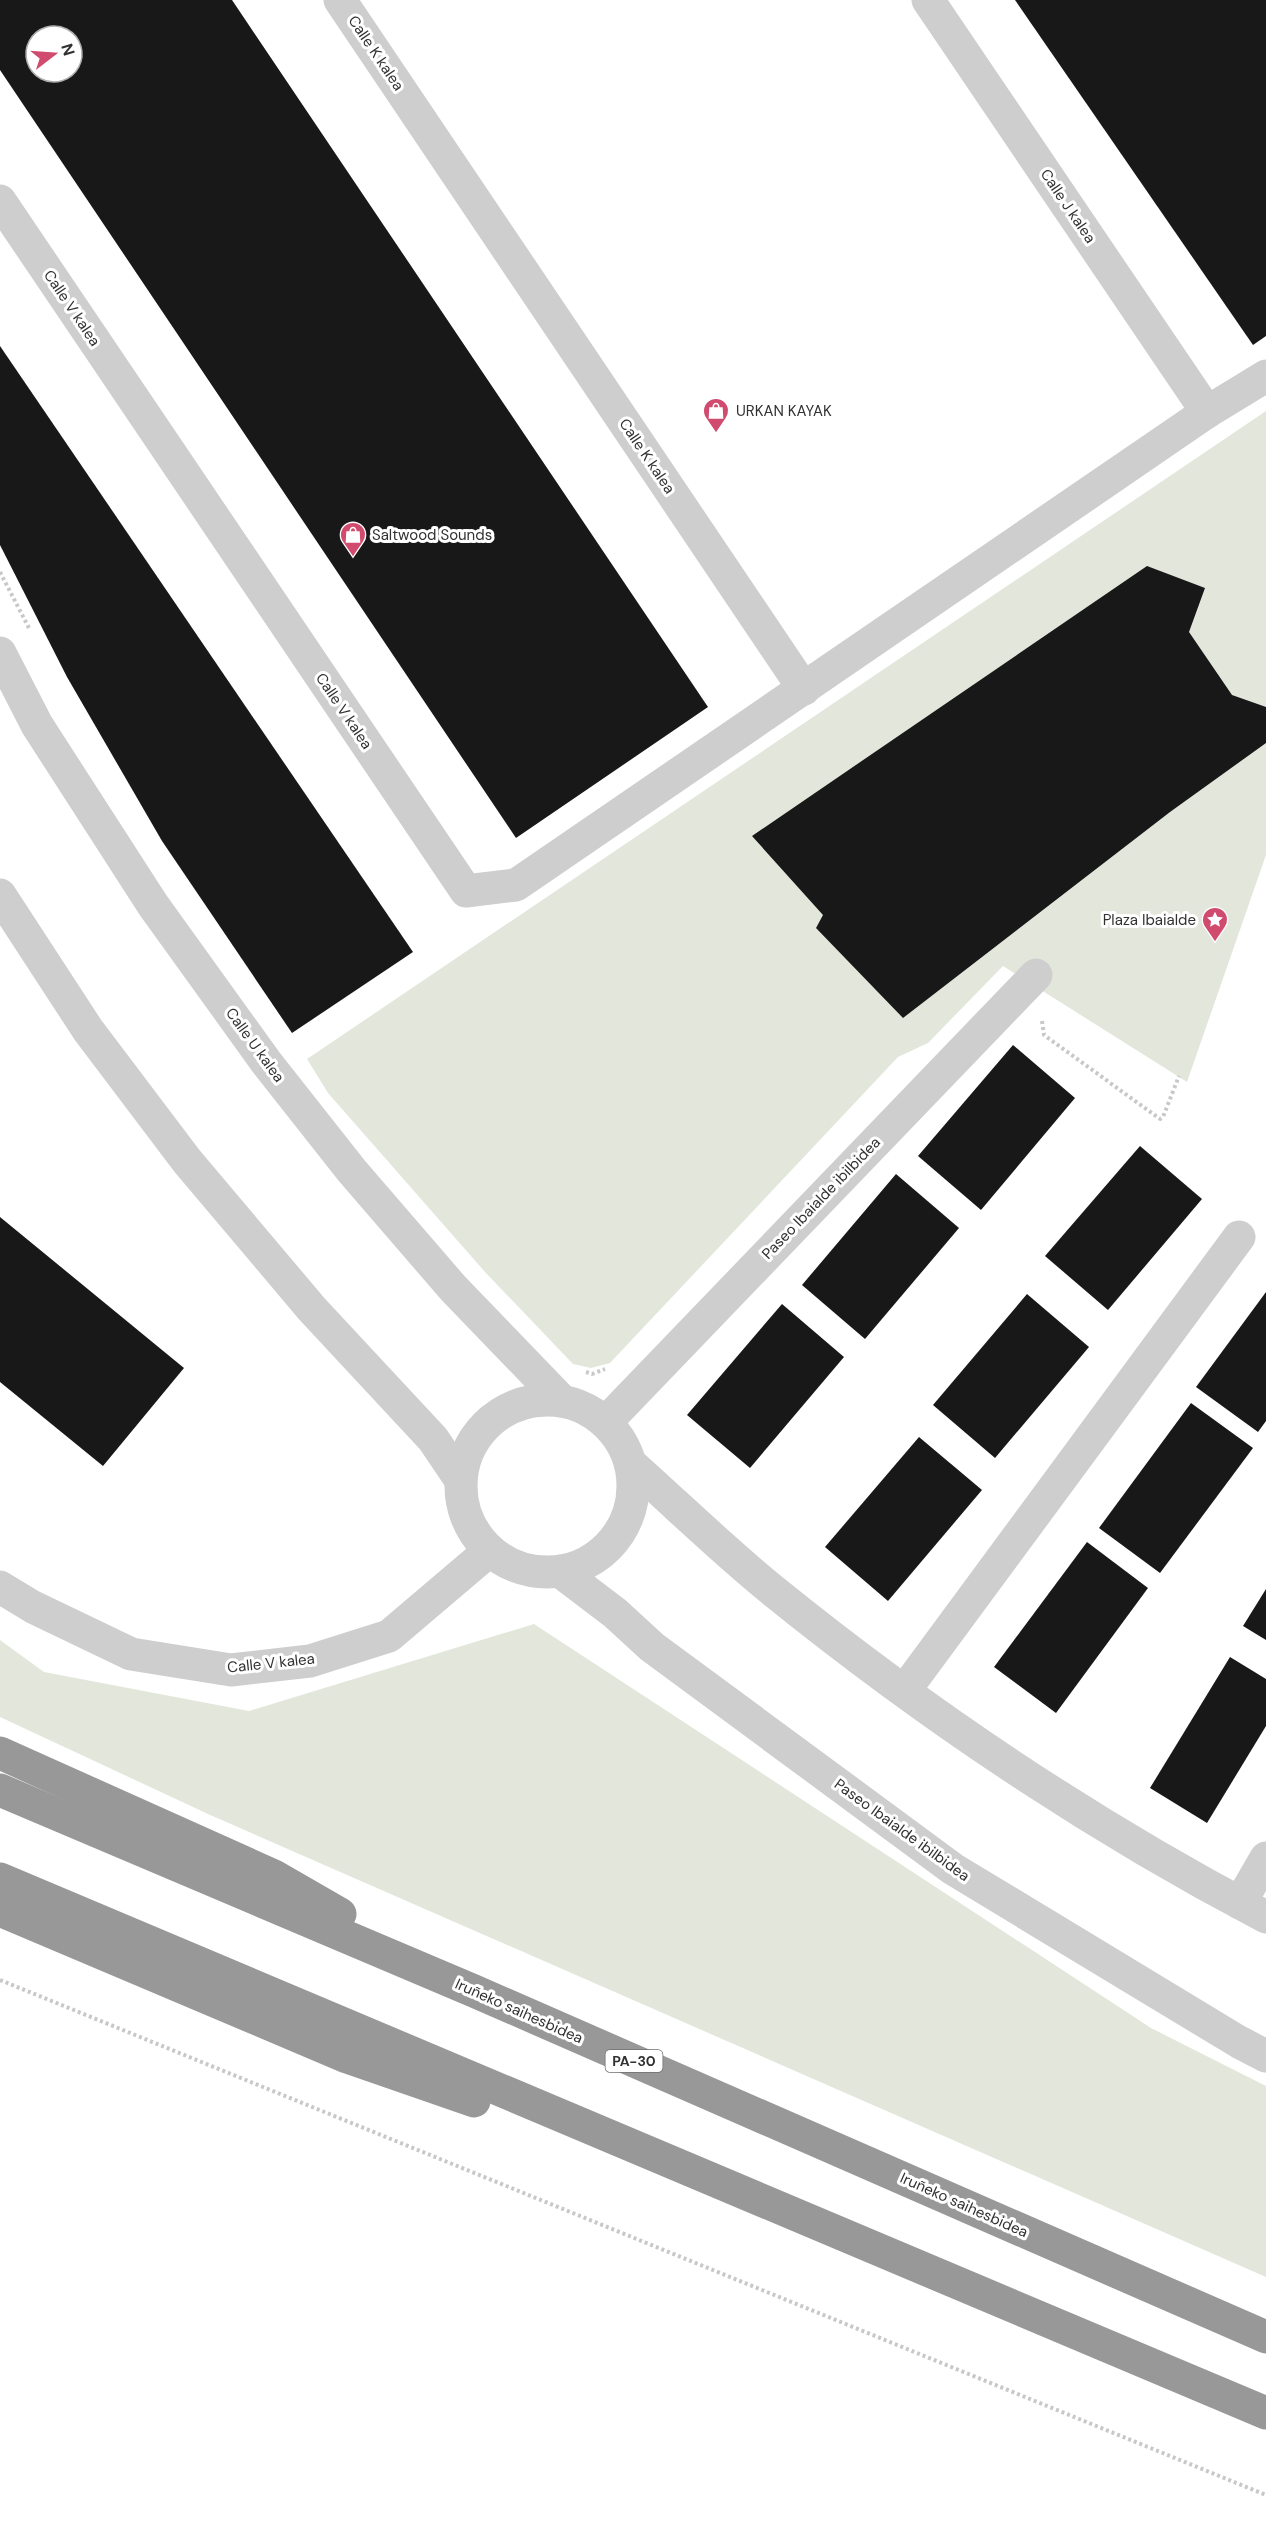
<svg xmlns="http://www.w3.org/2000/svg" width="1266" height="2522" font-family="'DM Sans',sans-serif">
<style>
.green{fill:#e3e7db}
.building{fill:#181818;fill-rule:evenodd}
.lines{fill:none;stroke-linecap:round;stroke-linejoin:round}
.path{stroke:#c8c8c8;stroke-width:4;stroke-dasharray:3 3;stroke-linecap:butt}
.minor{stroke:#cecece;stroke-width:33}
.tertiary{stroke:#cecece;stroke-width:33}
.motorway{stroke:#989898;stroke-width:33}
.labels{text-anchor:middle;dominant-baseline:central;stroke-width:6;stroke-linejoin:round;paint-order:stroke}
.shield{fill:#fff;stroke:#6f6f6f;stroke-width:1.5}
.shield-label{font-size:14px;font-weight:bold;fill:#313131}
.street-label{font-size:15px;fill:#313131;stroke:#fff}
.poi-label{font-size:15px;fill:#313131;stroke:#fff;text-anchor:start}
</style>
<rect width="100%" height="100%" fill="#fff"/>
<!-- green -->
<g class="green">
<polygon points="1266,411 1266,855 1187,1082 1003,966 928,1043 898,1057 610,1363 591,1368 573,1364 485,1272 328,1093 307,1059"/>
<polygon points="534,1624 1151,2028 1266,2086 1266,2277 208,1814 0,1717 0,1640 44,1672 249,1711"/>
</g>
<!-- building -->
<g class="building">
<path d="M0,0H232L708,707L516,838L0,70ZM36,36H72V72H36Z"/>
<polygon points="1015,0 1266,0 1266,336 1253,345"/>
<polygon points="0,346 413,952 292,1033 162,841 67,677 0,545"/>
<polygon points="1147,566 1205,588 1189,632 1232,695 1266,707 1266,743 1170,812 903,1018 816,928 823,915 752,836"/>
<polygon points="1013,1045 1075,1098 981,1210 918,1156"/>
<polygon points="1140,1146 1202,1199 1108,1310 1045,1256"/>
<polygon points="896,1174 959,1228 865,1339 802,1285"/>
<polygon points="0,1217 184,1368 103,1466 0,1382"/>
<polygon points="1266,1292 1266,1421 1258,1432 1196,1387"/>
<polygon points="1027,1294 1089,1347 995,1458 933,1405"/>
<polygon points="782,1304 844,1357 750,1468 687,1415"/>
<polygon points="1191,1403 1253,1448 1160,1573 1099,1528"/>
<polygon points="919,1437 982,1490 888,1601 825,1547"/>
<polygon points="1087,1542 1148,1588 1056,1713 994,1667"/>
<polygon points="1266,1589 1266,1640 1243,1626"/>
<polygon points="1230,1657 1266,1679 1266,1726 1207,1823 1150,1788"/>
</g>
<g class="lines">
<!-- path -->
<g class="path">
<polyline points="0,572 30,630"/>
<polyline points="1042,1021 1044,1035 1160,1119 1163,1117 1179,1076"/>
<polyline points="586,1372 592,1374 605,1369"/>
<polyline points="0,1980 1266,2495"/>
</g>
<!-- minor -->
<g class="minor">
<polyline points="340,0 804,689"/>
<polyline points="928,0 1207,412"/>
<polyline points="0,201 466,891 516,885 1207,412 1266,376"/>
<polyline points="607,1421 1036,975"/>
<polyline points="0,1587 33,1607 131,1654 231,1670 310,1661 389,1636 489,1551"/>
<polyline points="905,1690 1239,1237"/>
<polyline points="1240,1903 1266,1858"/>
</g>
<!-- tertiary -->
<g class="tertiary">
<polyline points="0,653 37,725 153,905 266,1062 352,1171 453,1288 560,1399"/>
<polyline points="0,895 88,1030 187,1161 312,1309 433,1439 460,1479"/>
<circle cx="547" cy="1486" r="86"/>
<path d="M632,1465C678,1506 723,1550 771,1589C924,1713 1091,1825 1266,1917"/>
<polyline points="561,1572 615,1613 652,1647 953,1869 1239,2042 1266,2056"/>
</g>
<!-- motorway -->
<g class="motorway">
<polyline points="0,1753 274,1876 340,1914"/>
<polyline points="0,1790 474,1991 1266,2337"/>
<polyline points="0,1879 1266,2413"/>
<polyline points="0,1910 347,2057 474,2101"/>
</g>
</g>
<!-- icons -->
<defs>
<symbol id="shop-pin" viewBox="-11 -11 22 30"><path d="M0 17L-7.5 6A9.5 9.5 0 1 1 7.5 6Z" fill="#d04b6e" stroke="#fff"/><path d="M-5-2.5h2.3a2.7 3.5 0 0 1 5.4 0H5L5.5 6h-11ZM-1.5-2.5h3a1.5 2.3 0 0 0-3 0Z" fill="#fff"/></symbol>
<symbol id="sight-pin" viewBox="-11 -11 22 30"><path d="M0 17L-7.5 6A9.5 9.5 0 1 1 7.5 6Z" fill="#d04b6e" stroke="#fff"/><path d="M0-6L1.8-2.2L6-1.7L2.9 1.2L3.7 5.4L0 3.3L-3.7 5.4L-2.9 1.2L-6-1.7L-1.8-2.2Z" fill="#fff"/></symbol>
</defs>
<g fill-rule="evenodd">
<use href="#shop-pin" x="701" y="396" width="30" height="40"/>
<use href="#shop-pin" x="338" y="520" width="30" height="40"/>
<use href="#sight-pin" x="1200" y="905" width="30" height="40"/>
</g>
<g class="labels">
<!-- shield labels -->
<rect class="shield" x="605.5" y="2050" width="57" height="22" rx="4.5"/>
<g class="shield-label">
<text x="634" y="2061">PA-30</text>
</g>
<!-- street labels -->
<g class="street-label">
<text transform="translate(376 53) rotate(56)">Calle K kalea</text>
<text transform="translate(1068 206) rotate(56)">Calle J kalea</text>
<text transform="translate(72 308) rotate(56)">Calle V kalea</text>
<text transform="translate(647 456) rotate(56)">Calle K kalea</text>
<text transform="translate(344 711) rotate(56)">Calle V kalea</text>
<text transform="translate(255 1045) rotate(54)">Calle U kalea</text>
<text transform="translate(821 1198) rotate(-46)">Paseo Ibaialde ibilbidea</text>
<text transform="translate(271 1663) rotate(-6)">Calle V kalea</text>
<text transform="translate(902 1830) rotate(36)">Paseo Ibaialde ibilbidea</text>
<text transform="translate(519 2011) rotate(24)">Iruñeko saihesbidea</text>
<text transform="translate(964 2205) rotate(24)">Iruñeko saihesbidea</text>
</g>
<!-- poi labels -->
<g class="poi-label">
<text x="736" y="411">URKAN KAYAK</text>
<text x="372" y="535">Saltwood Sounds</text>
<text x="1196" y="920" text-anchor="end">Plaza Ibaialde</text>
</g>
</g>
<!-- north arrow -->
<g transform="translate(54 54) rotate(73)"><circle r="28" fill="#ffffff" stroke="#adadad" stroke-width="1.5"/>
<path d="M0-4.5L10 22L0 15L-10 22Z" fill="#d04b6e"/>
<text y="-9" font-size="16" font-weight="bold" text-anchor="middle" fill="#313131">N</text>
</g>
</svg>
